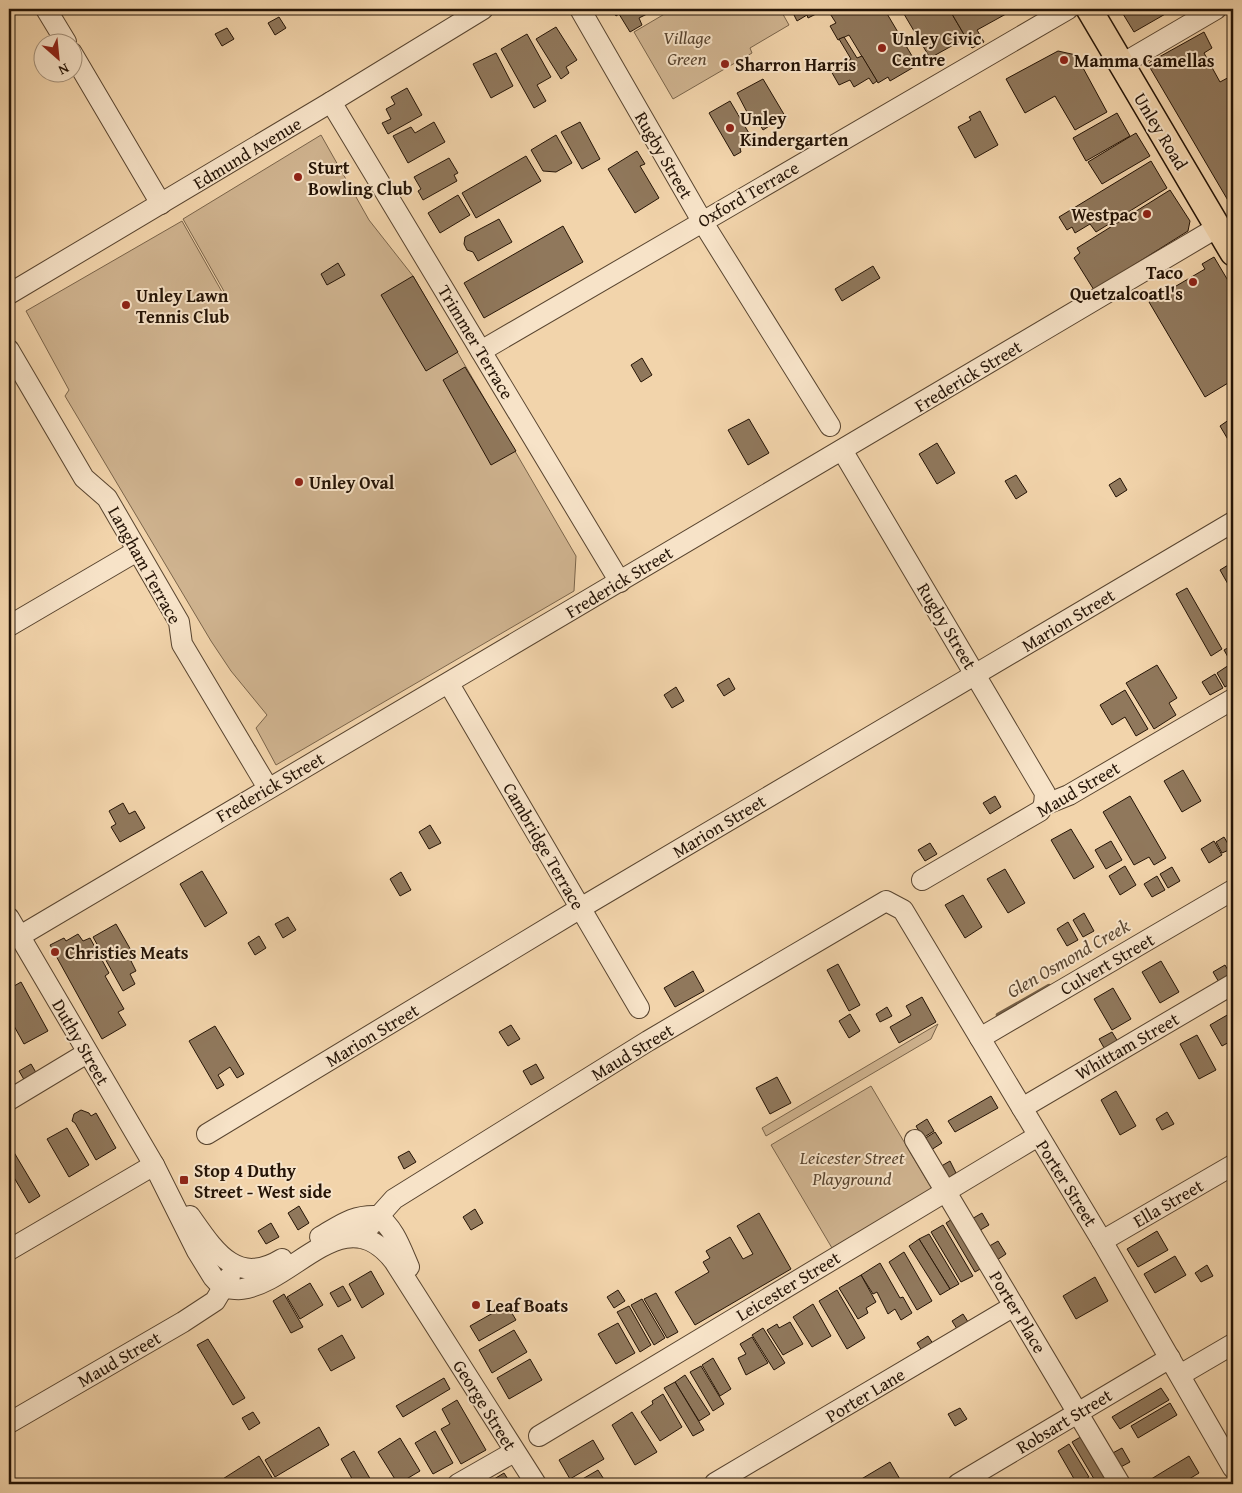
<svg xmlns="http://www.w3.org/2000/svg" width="1242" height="1493" font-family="'Gentium Book Plus',serif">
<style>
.green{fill:#cfb38f;stroke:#7a644a}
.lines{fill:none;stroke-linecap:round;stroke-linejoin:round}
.stream{stroke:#766047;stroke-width:4.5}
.building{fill:#90785c;stroke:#251406}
.minor-casing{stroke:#58442f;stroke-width:22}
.major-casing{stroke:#251406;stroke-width:28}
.minor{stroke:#f7e3c8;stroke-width:20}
.major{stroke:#f2d4ab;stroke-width:25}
.poi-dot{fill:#8f2418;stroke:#f7e3c8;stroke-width:2}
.labels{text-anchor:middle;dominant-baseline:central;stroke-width:4;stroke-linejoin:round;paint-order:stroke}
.park-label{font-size:18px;font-style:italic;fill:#58442f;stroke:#f7e3c8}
.poi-label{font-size:18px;font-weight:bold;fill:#251406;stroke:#f7e3c8;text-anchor:start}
.street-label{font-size:18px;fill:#251406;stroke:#f7e3c8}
.water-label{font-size:19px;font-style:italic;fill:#5b4732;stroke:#f7e3c8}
</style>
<rect width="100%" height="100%" fill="#f2d4ab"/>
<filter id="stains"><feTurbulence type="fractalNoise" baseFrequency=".004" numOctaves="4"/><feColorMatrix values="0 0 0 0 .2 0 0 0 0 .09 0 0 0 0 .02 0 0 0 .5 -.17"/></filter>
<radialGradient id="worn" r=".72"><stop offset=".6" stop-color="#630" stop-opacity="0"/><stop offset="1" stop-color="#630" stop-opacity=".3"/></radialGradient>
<!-- green -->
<g class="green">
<polygon points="673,9 780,9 789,25 750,48 752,53 673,99 634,32"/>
<polygon points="321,135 369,220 413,276 576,556 574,591 276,765 256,728 267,715 231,671 211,641 65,396 69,390 26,311 182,221 226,299 229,300 183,219"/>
<polygon points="938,1024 931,1039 766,1136 762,1128"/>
<polygon points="871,1086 932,1189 832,1248 771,1145"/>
</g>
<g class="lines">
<!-- stream -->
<polyline class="stream" points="998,1015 1049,986"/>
</g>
<!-- building -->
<g class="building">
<polygon points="612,9 644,9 647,14 639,18 642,25 630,32 619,14 616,16"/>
<polygon points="796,9 826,9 808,18 807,15 797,21 792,11"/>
<polygon points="827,9 892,9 886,12 915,61 912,63 914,67 890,81 888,77 878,83 849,35 838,40 830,26 836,23"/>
<polygon points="901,9 949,9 966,38 930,58"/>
<polygon points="961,9 1015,9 977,30 984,42 972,48 952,14"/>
<polygon points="1120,9 1174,9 1134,32"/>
<polygon points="279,17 286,28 275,35 268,23"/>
<polygon points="556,27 577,60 566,67 569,73 561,79 536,39"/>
<polygon points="227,28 234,39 222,46 215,34"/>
<polygon points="1204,32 1212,48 1204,53 1220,82 1233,75 1233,209 1149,66 1150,62"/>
<polygon points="527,34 551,77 537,85 546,101 534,108 501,49"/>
<polygon points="844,37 857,58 862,56 877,81 873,84 869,78 854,87 850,80 839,85 831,71 851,59 839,39"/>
<polygon points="1058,51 1076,55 1107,112 1075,130 1055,96 1025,113 1006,79"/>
<polygon points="496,53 513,86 491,98 473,64"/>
<polygon points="763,79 785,116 763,130 752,111 748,114 737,93"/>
<polygon points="407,88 422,115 388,134 382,123 391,119 386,109 395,104 391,97"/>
<polygon points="730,101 753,140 740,148 741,152 734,156 709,113"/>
<polygon points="980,111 998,145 975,158 958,127 971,120 969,117"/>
<polygon points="1117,113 1130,136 1086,161 1073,138"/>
<polygon points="434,122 445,142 408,163 393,136 411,127 415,133"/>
<polygon points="580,122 600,159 582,169 561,132"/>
<polygon points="1136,133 1150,156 1102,184 1088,162"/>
<polygon points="556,135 572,163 556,172 543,171 531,150"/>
<polygon points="637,151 645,164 640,166 659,198 635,213 608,169"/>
<polygon points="526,156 541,181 476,218 462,193"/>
<polygon points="449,158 458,173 454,175 457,181 423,200 418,191 421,189 414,177"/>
<polygon points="1151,161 1167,188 1096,232 1090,224 1075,233 1072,227 1067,230 1059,217"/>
<polygon points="1170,190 1190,221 1188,231 1094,290 1074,258 1080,253 1077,248"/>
<polygon points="458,195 470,215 440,233 428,213"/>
<polygon points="499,219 512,242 478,261 473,252 467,250 464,244 465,237"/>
<polygon points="563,226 583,262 484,318 464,283"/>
<polygon points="1214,257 1233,289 1233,380 1205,397 1149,302 1205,269 1202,264"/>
<polygon points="338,263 345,275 327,285 321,274"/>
<polygon points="873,266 880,278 842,301 835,289"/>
<polygon points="413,276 458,352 426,371 381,295"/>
<polygon points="642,358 652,375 641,382 631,365"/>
<polygon points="465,367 516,451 491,465 443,380"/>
<polygon points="1233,417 1233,448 1220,426"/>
<polygon points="749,419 769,453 748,465 728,430"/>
<polygon points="937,443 955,473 937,484 919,454"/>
<polygon points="1016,475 1027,492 1016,499 1005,481"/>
<polygon points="1120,478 1127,490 1116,497 1109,485"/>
<polygon points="1233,562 1233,593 1220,570"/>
<polygon points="1187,588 1222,649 1211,656 1176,594"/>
<polygon points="1233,645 1233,666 1224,650"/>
<polygon points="1157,665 1177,698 1169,703 1176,715 1154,729 1126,683"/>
<polygon points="1229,665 1233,672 1233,682 1225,687 1217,673"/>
<polygon points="1215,674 1223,688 1210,695 1202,682"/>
<polygon points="729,678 735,689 724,696 717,685"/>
<polygon points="676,687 684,701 672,708 664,695"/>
<polygon points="1125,690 1148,729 1136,736 1125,717 1112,725 1100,705"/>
<polygon points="1183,770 1201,801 1182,812 1164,781"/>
<polygon points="995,796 1001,807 990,814 983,803"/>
<polygon points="1130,796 1166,858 1154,865 1149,857 1134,865 1103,812"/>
<polygon points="123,803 129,814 135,811 145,828 120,842 111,827 116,824 109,811"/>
<polygon points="430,825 441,843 429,849 419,832"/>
<polygon points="1071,829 1094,867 1074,879 1051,840"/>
<polygon points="1224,837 1231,849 1222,853 1216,842"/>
<polygon points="1111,841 1122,860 1106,869 1095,850"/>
<polygon points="1214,841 1222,855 1209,863 1201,849"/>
<polygon points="930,843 937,854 925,861 918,850"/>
<polygon points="1125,866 1136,885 1120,895 1109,876"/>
<polygon points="1172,867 1180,881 1168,888 1160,874"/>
<polygon points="1005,869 1025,903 1008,913 987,879"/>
<polygon points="202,871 227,913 205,927 180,884"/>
<polygon points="401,872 411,890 400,896 390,879"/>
<polygon points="1157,876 1165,890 1152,897 1144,884"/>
<polygon points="963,895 982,927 965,938 945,905"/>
<polygon points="1084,913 1094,931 1083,937 1073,920"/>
<polygon points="288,917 296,930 283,938 275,924"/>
<polygon points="1068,922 1078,940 1067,946 1057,929"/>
<polygon points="116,924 136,959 131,961 136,971 130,974 135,984 123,991 93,937"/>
<polygon points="78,934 83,941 90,938 109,973 105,976 124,1009 118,1012 126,1025 102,1039 50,945 64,938 66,941"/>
<polygon points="259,936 266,948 255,955 248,943"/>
<polygon points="1161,961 1179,992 1160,1003 1142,972"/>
<polygon points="838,964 860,1005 849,1011 827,970"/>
<polygon points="1225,965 1232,977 1220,984 1213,972"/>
<polygon points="693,971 704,991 675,1007 664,988"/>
<polygon points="21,982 48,1031 24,1044 9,1017 9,989"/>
<polygon points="1113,988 1131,1019 1112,1030 1094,999"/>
<polygon points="922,997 936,1022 899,1043 890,1027 911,1015 906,1006"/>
<polygon points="887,1007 892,1016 880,1022 876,1014"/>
<polygon points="850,1014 860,1031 849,1038 839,1021"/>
<polygon points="1229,1014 1233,1021 1233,1040 1222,1046 1210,1025"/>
<polygon points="511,1025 520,1039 508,1046 499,1032"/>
<polygon points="215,1026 244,1074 237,1078 230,1067 218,1075 224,1085 217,1089 189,1041"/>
<polygon points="1112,1032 1120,1045 1107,1053 1099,1039"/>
<polygon points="1197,1035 1216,1070 1199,1079 1180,1044"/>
<polygon points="31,1064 38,1076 26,1083 19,1071"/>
<polygon points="536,1064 544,1078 531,1085 523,1071"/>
<polygon points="777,1077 791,1103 770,1114 756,1088"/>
<polygon points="1116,1091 1136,1126 1120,1135 1101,1100"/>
<polygon points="991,1096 998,1108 955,1132 948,1121"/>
<polygon points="81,1110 89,1113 91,1116 96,1113 116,1148 96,1160 75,1123 72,1121 74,1114"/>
<polygon points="1167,1112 1174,1124 1162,1130 1156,1119"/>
<polygon points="927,1119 934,1131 923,1138 916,1126"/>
<polygon points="67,1128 89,1165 69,1177 47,1139"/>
<polygon points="935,1132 942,1143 931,1150 924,1139"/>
<polygon points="9,1144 40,1196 29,1203 9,1169"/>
<polygon points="409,1151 416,1162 404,1169 398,1157"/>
<polygon points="950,1161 956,1173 945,1180 938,1168"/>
<polygon points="299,1206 309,1223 298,1230 288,1213"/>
<polygon points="475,1209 483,1223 471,1230 463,1217"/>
<polygon points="759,1213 791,1269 695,1325 675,1292 709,1272 703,1262 710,1258 706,1251 730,1237 743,1259 753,1254 737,1226"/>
<polygon points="982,1213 989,1225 977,1232 970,1220"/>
<polygon points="957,1216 987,1265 975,1272 946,1223"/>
<polygon points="271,1223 279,1237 266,1244 258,1231"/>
<polygon points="943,1225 973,1276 961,1282 931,1232"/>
<polygon points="1157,1231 1168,1250 1138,1267 1127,1249"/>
<polygon points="929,1234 959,1284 950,1289 919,1239"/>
<polygon points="919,1239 950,1289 940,1295 909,1246"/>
<polygon points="998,1241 1006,1254 994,1262 986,1248"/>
<polygon points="904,1252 932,1301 917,1310 889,1262"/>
<polygon points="1175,1256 1186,1275 1155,1293 1144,1274"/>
<polygon points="880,1263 900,1298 903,1297 912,1313 901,1320 895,1309 888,1314 877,1292 873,1294 861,1275"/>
<polygon points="1207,1265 1213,1276 1201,1282 1195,1273"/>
<polygon points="371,1271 384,1294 362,1308 349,1284"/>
<polygon points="861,1275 876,1302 866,1308 868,1313 858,1319 839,1288"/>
<polygon points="1095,1277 1108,1301 1076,1319 1063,1296"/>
<polygon points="310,1283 323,1305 300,1319 287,1297"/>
<polygon points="343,1286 351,1300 338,1307 330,1293"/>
<polygon points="618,1290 625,1301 614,1308 607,1297"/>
<polygon points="837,1290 865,1338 847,1349 819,1301"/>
<polygon points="656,1293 678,1332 667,1338 644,1299"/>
<polygon points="284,1294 303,1327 291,1333 273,1301"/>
<polygon points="642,1299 665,1338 654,1345 631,1305"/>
<polygon points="813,1304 831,1336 812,1347 793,1317"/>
<polygon points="507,1305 516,1320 479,1341 470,1326"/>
<polygon points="629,1306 651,1345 640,1352 617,1312"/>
<polygon points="963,1314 970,1325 959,1332 952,1321"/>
<polygon points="790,1322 803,1344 783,1355 767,1330 777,1324 779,1328"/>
<polygon points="618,1323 635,1353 616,1364 598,1334"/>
<polygon points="763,1328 785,1363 774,1370 752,1335"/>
<polygon points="514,1330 527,1352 492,1373 479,1350"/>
<polygon points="342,1335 355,1358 331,1371 318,1349"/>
<polygon points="928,1336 935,1347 924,1354 917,1343"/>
<polygon points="752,1337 768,1363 746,1375 738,1358 746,1354 740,1344"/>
<polygon points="208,1339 245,1398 233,1405 197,1345"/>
<polygon points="713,1358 731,1389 720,1396 702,1365"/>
<polygon points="530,1359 542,1380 509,1399 497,1378"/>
<polygon points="701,1366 724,1404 713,1411 690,1372"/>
<polygon points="685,1375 710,1414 699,1421 675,1382"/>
<polygon points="444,1378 450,1389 403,1417 396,1406"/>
<polygon points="675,1382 704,1430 693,1436 664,1388"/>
<polygon points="1161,1388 1169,1400 1120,1429 1112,1417"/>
<polygon points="663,1394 682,1427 660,1441 641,1412 653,1404 652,1401"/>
<polygon points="457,1400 486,1450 461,1464 441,1429 450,1424 442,1409"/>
<polygon points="1170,1403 1177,1415 1138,1438 1131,1426"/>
<polygon points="960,1408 967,1419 955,1426 948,1414"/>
<polygon points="253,1412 260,1423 249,1430 242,1418"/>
<polygon points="632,1412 657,1452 635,1465 612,1425"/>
<polygon points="319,1427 329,1445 275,1477 265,1460"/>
<polygon points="435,1431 453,1463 433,1474 415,1443"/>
<polygon points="1084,1435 1109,1477 1097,1484 1072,1442"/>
<polygon points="400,1438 420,1471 398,1484 378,1452"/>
<polygon points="593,1440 604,1459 570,1479 559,1460"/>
<polygon points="1069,1444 1089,1477 1077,1484 1058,1451"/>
<polygon points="1122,1448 1130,1462 1117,1469 1109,1455"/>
<polygon points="354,1451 372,1482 368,1484 355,1484 341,1459"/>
<polygon points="259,1456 276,1484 220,1484 218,1482"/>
<polygon points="1189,1456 1199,1473 1181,1484 1143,1484"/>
<polygon points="890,1462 901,1481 895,1484 853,1484"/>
<polygon points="598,1470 607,1484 581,1484 579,1481"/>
<polygon points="504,1473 511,1484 486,1484"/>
</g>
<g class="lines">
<defs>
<g id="minor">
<polyline points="46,9 66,42"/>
<polyline points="580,9 702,221 830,426"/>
<polyline points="72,53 161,204"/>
<polyline points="1122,64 1216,9"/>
<polyline points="331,102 620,582"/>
<polyline points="9,294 331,102 483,9"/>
<polyline points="9,350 84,478 107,498 179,622 182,644 268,788"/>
<polyline points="481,351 1068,9"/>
<polyline points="842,450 1045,793 1044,805"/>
<polyline points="9,626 137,551"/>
<polyline points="449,684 639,1008"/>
<polyline points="922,880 1040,811 1044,805 1069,795 1233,699"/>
<polyline points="9,918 154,1165 197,1251 213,1277 223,1288"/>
<polyline points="20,936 1218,227"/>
<polyline points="980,1038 1233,890"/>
<polyline points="9,1100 87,1053"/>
<polyline points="1022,1108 1233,984"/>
<polyline points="207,1134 589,903 1233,522"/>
<polyline points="915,1140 1120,1484"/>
<path d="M190,1216C214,1250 236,1287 282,1259"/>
<path d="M377,1216C394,1227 401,1249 409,1267"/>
<path d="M320,1237C341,1225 352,1215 377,1216"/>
<polyline points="360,1237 394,1199 648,1041 886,901 903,910 1102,1241 1233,1468"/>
<polyline points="1102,1241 1233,1165"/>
<polyline points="9,1250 154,1165"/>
<path d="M223,1288C229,1288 236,1290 242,1289C296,1281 344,1197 394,1261L536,1484"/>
<polyline points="1180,1375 1233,1344"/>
<polyline points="9,1423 183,1322 215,1301 230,1276"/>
<polyline points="539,1436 1038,1136"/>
<polyline points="715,1483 1014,1306"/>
<polyline points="458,1484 514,1452"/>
<polyline points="958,1484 1170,1358"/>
</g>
<polyline id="major" points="1089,9 1233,253"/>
</defs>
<!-- minor casing -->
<use href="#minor" class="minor-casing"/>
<!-- major casing -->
<use href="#major" class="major-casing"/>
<!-- minor -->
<use href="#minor" class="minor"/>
<!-- major -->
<use href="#major" class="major"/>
</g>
<!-- markers -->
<g class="poi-dot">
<circle cx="882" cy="48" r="5"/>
<circle cx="1064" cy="60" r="5"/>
<circle cx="725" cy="64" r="5"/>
<circle cx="730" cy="128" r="5"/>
<circle cx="298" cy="177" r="5"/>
<circle cx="1147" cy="214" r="5"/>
<circle cx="1193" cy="282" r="5"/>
<circle cx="126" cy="305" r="5"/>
<circle cx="299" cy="482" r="5"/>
<circle cx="55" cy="952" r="5"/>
<rect x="179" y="1175" width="10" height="10" rx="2.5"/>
<circle cx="476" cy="1305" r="5"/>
</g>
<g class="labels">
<!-- park labels -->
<g class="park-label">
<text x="687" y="37">Village<tspan x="687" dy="21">Green</tspan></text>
<text x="852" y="1157">Leicester Street<tspan x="852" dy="21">Playground</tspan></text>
</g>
<!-- poi labels -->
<g class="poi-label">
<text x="892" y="38">Unley Civic<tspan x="892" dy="21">Centre</tspan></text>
<text x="1074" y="60">Mamma Camellas</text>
<text x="735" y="64">Sharron Harris</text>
<text x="740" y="118">Unley<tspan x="740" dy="21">Kindergarten</tspan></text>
<text x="308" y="167">Sturt<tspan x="308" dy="21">Bowling Club</tspan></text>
<text x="1137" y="214" text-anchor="end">Westpac</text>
<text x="1183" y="272" text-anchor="end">Taco<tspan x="1183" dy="21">Quetzalcoatl's</tspan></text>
<text x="136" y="295">Unley Lawn<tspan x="136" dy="21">Tennis Club</tspan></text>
<text x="309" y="482">Unley Oval</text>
<text x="65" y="952">Christies Meats</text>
<text x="194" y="1170">Stop 4 Duthy<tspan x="194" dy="21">Street - West side</tspan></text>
<text x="486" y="1305">Leaf Boats</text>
</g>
<!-- street labels -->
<g class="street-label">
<text transform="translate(1161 131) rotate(59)">Unley Road</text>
<text transform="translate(247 153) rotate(-31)">Edmund Avenue</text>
<text transform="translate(664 155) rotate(60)">Rugby Street</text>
<text transform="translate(748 194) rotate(-30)">Oxford Terrace</text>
<text transform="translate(476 342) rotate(59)">Trimmer Terrace</text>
<text transform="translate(968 376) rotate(-31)">Frederick Street</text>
<text transform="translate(145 565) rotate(61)">Langham Terrace</text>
<text transform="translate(619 582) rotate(-31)">Frederick Street</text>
<text transform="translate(1068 620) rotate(-31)">Marion Street</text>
<text transform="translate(947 626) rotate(59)">Rugby Street</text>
<text transform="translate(270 787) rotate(-30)">Frederick Street</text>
<text transform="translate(1078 789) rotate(-30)">Maud Street</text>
<text transform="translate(719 826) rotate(-31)">Marion Street</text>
<text transform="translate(544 846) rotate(60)">Cambridge Terrace</text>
<text transform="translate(1107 964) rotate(-30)">Culvert Street</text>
<text transform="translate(372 1035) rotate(-31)">Marion Street</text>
<text transform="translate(81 1042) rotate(60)">Duthy Street</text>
<text transform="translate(1127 1046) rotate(-30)">Whittam Street</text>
<text transform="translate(632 1052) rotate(-31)">Maud Street</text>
<text transform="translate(1067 1183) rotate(58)">Porter Street</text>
<text transform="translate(1168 1203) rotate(-30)">Ella Street</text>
<text transform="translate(788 1286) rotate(-31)">Leicester Street</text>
<text transform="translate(1018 1312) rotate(59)">Porter Place</text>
<text transform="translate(119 1359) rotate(-30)">Maud Street</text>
<text transform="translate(865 1395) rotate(-31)">Porter Lane</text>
<text transform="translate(485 1405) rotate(58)">George Street</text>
<text transform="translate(1064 1421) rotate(-31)">Robsart Street</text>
</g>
<!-- water labels -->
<g class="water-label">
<text transform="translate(1068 958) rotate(-30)">Glen Osmond Creek</text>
</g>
</g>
<!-- margin -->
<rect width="1242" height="1493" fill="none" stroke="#f2d4ab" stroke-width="30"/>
<rect x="10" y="10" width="1222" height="1473" fill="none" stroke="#251406" stroke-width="2.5"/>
<rect x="15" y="15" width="1212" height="1463" fill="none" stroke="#251406"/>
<!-- north arrow -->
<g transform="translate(58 58) rotate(153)"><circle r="24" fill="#f7e3c8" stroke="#a3907a"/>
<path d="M0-4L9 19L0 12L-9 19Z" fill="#8f2418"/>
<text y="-8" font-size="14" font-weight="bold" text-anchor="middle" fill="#251406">N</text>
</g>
<rect width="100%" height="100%" filter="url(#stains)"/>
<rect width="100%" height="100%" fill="url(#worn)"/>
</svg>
